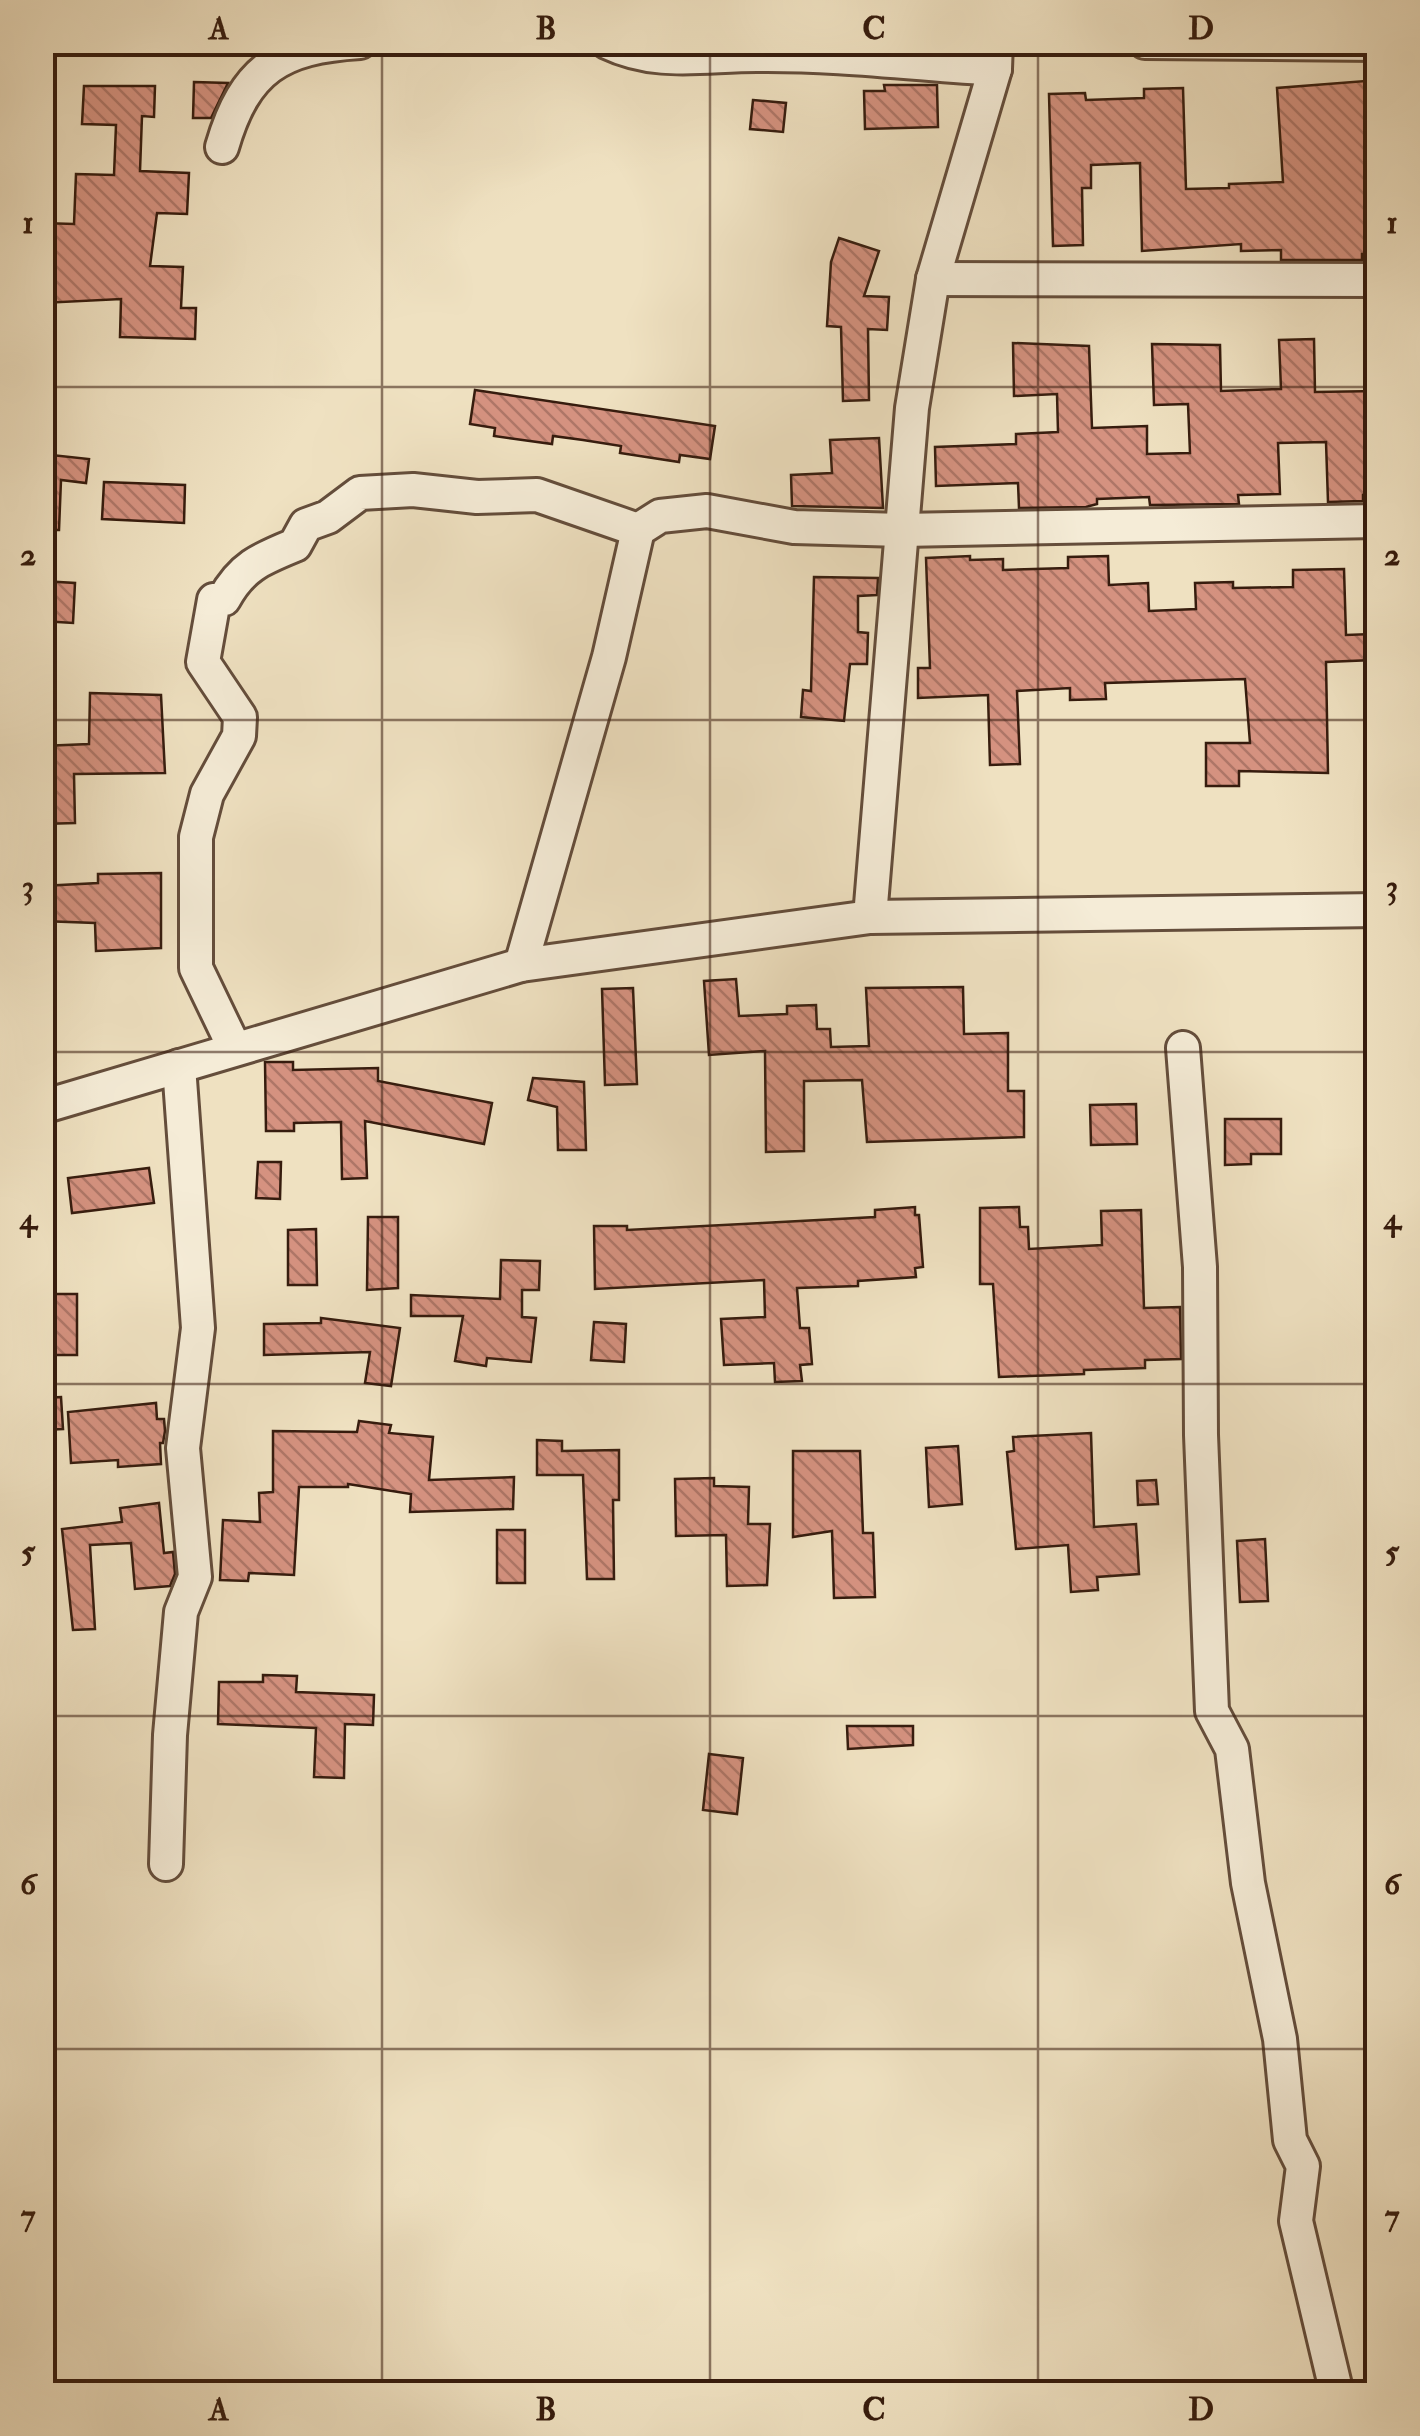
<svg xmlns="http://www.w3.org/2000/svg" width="1420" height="2436" font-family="'IM FELL Double Pica',serif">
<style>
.building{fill:url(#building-back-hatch);stroke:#361c0e;stroke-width:2.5}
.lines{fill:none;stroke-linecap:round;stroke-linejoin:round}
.minor-casing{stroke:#644d3b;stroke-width:38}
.minor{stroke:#f5ecd7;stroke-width:32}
.grid{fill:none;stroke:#361c0e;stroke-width:2.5;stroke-opacity:0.55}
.neatline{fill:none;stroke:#361c0e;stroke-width:4}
.grid-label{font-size:32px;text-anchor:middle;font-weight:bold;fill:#361c0e}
</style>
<defs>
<pattern id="building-back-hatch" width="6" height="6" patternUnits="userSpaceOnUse" patternTransform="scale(2.5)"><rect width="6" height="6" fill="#d59280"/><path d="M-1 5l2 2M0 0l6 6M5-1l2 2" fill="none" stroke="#ae7667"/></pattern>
</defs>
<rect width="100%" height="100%" fill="#efe1c1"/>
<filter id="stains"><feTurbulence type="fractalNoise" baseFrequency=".002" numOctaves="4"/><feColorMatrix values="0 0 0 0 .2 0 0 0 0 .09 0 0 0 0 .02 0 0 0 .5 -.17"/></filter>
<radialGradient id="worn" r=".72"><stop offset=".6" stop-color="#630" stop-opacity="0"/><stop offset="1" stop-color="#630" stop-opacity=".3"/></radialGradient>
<!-- building -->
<g class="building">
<polygon points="1378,80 1378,254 1362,254 1362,260 1281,260 1281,250 1241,251 1241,244 1142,251 1140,163 1091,165 1091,188 1082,188 1083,245 1053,246 1049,94 1085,93 1086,100 1144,98 1144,89 1183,88 1186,189 1229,188 1229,184 1283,182 1277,88"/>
<polygon points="194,82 228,83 211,118 193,118"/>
<polygon points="884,85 937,85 938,127 865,129 864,91 885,91"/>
<polygon points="84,86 155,86 154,117 142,116 140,171 189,173 187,214 157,213 150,266 183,267 181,308 196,308 195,339 120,337 121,299 42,303 42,223 74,224 76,174 114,175 116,125 82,124"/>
<polygon points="753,100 786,103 783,132 750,129"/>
<polygon points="839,238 879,251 864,296 889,297 887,330 868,329 869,400 843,401 841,327 827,326 831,262"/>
<polygon points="1314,339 1315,392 1378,391 1378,494 1363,495 1363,501 1328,502 1326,442 1278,443 1280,494 1238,495 1239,504 1150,505 1149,497 1097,499 1097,504 1086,507 1019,508 1018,483 936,486 935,447 1016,444 1016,434 1058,432 1057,394 1014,396 1013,343 1089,346 1092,428 1147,426 1147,454 1190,453 1188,404 1154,405 1152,344 1220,345 1221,391 1281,389 1279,340"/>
<polygon points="475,390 715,426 710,459 680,455 679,462 620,453 621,446 583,440 553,436 552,444 494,436 495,428 470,424"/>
<polygon points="879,438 883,508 792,506 791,475 832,473 830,440"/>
<polygon points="42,454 89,459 86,483 61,480 59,530 42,530"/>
<polygon points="104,482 185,485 184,523 102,519"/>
<polygon points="970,556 970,560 1003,559 1003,570 1068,568 1068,557 1108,556 1109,585 1148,583 1149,611 1196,609 1195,583 1233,582 1233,588 1293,587 1293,570 1344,569 1346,635 1372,634 1373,660 1326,662 1328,773 1239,771 1239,786 1206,786 1206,743 1250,743 1245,679 1105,683 1106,699 1070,700 1070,688 1017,691 1020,764 990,765 988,695 918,698 918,668 930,668 926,558"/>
<polygon points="814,577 878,578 877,595 858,596 858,632 868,633 867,664 850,664 844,721 801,717 803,690 811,691"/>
<polygon points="42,581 75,583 73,623 42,621"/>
<polygon points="90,693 161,695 165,773 74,774 75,823 42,824 42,746 89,744"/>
<polygon points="161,873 161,948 96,951 95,923 42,921 42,886 98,883 98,874"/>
<polygon points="736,979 739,1016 787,1014 787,1006 816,1005 817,1029 830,1029 831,1047 869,1046 866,988 963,987 964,1034 1008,1033 1008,1091 1024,1091 1024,1137 867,1142 862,1080 804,1081 804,1151 766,1152 765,1051 709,1055 704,981"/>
<polygon points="633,988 637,1084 605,1085 602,989"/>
<polygon points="265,1062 293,1062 293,1070 378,1068 378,1081 492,1103 484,1144 365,1121 367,1178 342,1179 341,1122 294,1123 294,1131 266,1131"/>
<polygon points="533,1078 584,1082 586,1150 558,1150 557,1107 528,1100"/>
<polygon points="1136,1104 1137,1144 1091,1145 1090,1105"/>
<polygon points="1225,1119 1281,1119 1281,1154 1251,1154 1251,1164 1225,1165"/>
<polygon points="258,1162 281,1162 280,1199 256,1198"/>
<polygon points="149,1168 154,1203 72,1213 68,1178"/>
<polygon points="915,1207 915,1215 919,1215 923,1267 915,1268 916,1277 858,1281 858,1286 797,1288 800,1328 809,1328 812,1364 800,1365 802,1381 775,1382 774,1363 724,1365 721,1319 765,1317 764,1280 595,1289 594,1226 627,1226 627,1230 762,1223 875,1217 875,1210"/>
<polygon points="1019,1207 1020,1227 1028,1227 1029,1249 1102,1245 1101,1211 1141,1210 1144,1308 1180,1307 1181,1359 1145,1360 1145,1368 1084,1370 1084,1374 999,1377 993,1284 980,1284 980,1208"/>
<polygon points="368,1217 398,1217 398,1288 367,1290"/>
<polygon points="316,1229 317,1285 288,1285 288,1230"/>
<polygon points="501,1260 540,1261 539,1290 522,1290 522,1317 536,1318 531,1362 487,1358 486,1366 455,1361 463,1316 411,1316 411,1295 500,1299"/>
<polygon points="49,1294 77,1294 77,1355 48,1355"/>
<polygon points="321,1318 400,1328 391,1386 365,1383 370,1352 264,1355 264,1324 321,1323"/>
<polygon points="594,1322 626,1324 624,1362 591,1360"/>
<polygon points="61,1397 63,1429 42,1430 42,1398"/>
<polygon points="156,1403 157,1419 164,1419 165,1431 163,1443 160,1443 161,1464 118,1467 118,1460 71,1463 68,1412"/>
<polygon points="359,1421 391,1425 389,1433 433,1437 429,1480 514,1477 513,1509 410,1512 411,1494 348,1484 348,1487 299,1487 294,1575 249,1573 248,1581 220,1580 223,1520 260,1522 259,1493 273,1492 273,1431 357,1432"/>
<polygon points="1091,1433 1094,1527 1136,1524 1139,1574 1097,1577 1098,1590 1071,1592 1068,1545 1016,1549 1007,1452 1014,1451 1013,1437"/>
<polygon points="537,1440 562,1441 562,1451 619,1450 619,1500 613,1500 614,1579 587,1579 583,1475 537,1475"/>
<polygon points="958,1446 962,1504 929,1507 926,1448"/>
<polygon points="793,1451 860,1451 863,1533 873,1533 875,1597 834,1598 832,1531 793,1537"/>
<polygon points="714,1478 714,1486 749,1487 748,1524 770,1524 767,1585 727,1586 726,1535 676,1536 675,1479"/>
<polygon points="1156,1480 1158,1504 1138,1505 1137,1481"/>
<polygon points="159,1503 164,1553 173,1552 175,1574 170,1586 135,1589 131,1543 90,1545 95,1629 73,1630 62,1529 122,1522 120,1508"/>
<rect x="497" y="1530" width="28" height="53"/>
<polygon points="1265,1539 1268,1601 1240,1602 1237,1541"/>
<polygon points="263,1675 297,1676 296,1692 374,1695 373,1725 345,1724 344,1778 314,1777 316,1728 218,1724 219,1682 263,1682"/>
<polygon points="847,1726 913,1726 913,1745 848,1749"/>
<polygon points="709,1754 743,1758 737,1814 703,1810"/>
</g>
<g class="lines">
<defs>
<g id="minor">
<path d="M607,42C657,66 703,55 757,55C836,54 916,64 995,69"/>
<polyline points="1145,42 1378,44"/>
<path d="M222,147C245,68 280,47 360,42"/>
<polyline points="933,279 1378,280"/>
<polyline points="870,917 912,408 933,279 995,69 996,42"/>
<polyline points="521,965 609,657 638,530 660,516 707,511 794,527 902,530 1378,521"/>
<polyline points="1183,1048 1200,1267 1201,1435 1212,1711 1232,1749 1248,1883 1280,2039 1290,2140 1303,2166 1296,2221 1337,2394"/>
<path d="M235,1049L196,968V837L207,794L239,736L240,717L203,662L214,600L224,599C242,566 261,559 295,545L306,525L328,517L360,493L413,490L477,497L537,495L638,530"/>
<polyline points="42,1107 521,965 870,917 1378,910"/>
<polyline points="166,1864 170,1735 181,1612 195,1577 183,1448 198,1328 179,1066"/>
</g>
</defs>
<!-- minor casing -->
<use href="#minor" class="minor-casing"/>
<!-- minor -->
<use href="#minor" class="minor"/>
</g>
<!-- grid -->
<path class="grid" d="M382,42V2394M710,42V2394M1038,42V2394M42,387H1378M42,720H1378M42,1052H1378M42,1384H1378M42,1716H1378M42,2049H1378"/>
<!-- margin -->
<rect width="1420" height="2436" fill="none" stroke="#efe1c1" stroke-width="110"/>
<rect x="55" y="55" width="1310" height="2326" class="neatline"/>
<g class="grid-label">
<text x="219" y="39">A</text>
<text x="546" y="39">B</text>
<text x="874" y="39">C</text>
<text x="1201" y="39">D</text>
<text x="28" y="233">1</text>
<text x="1392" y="233">1</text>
<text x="28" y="565">2</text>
<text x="1392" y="565">2</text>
<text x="28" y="897">3</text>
<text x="1392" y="897">3</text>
<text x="28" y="1229">4</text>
<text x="1392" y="1229">4</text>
<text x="28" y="1562">5</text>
<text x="1392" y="1562">5</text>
<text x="28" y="1894">6</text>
<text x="1392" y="1894">6</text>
<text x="28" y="2226">7</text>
<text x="1392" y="2226">7</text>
<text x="219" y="2420">A</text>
<text x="546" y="2420">B</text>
<text x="874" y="2420">C</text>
<text x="1201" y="2420">D</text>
</g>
<rect width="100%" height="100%" filter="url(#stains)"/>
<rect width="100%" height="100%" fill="url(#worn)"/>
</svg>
